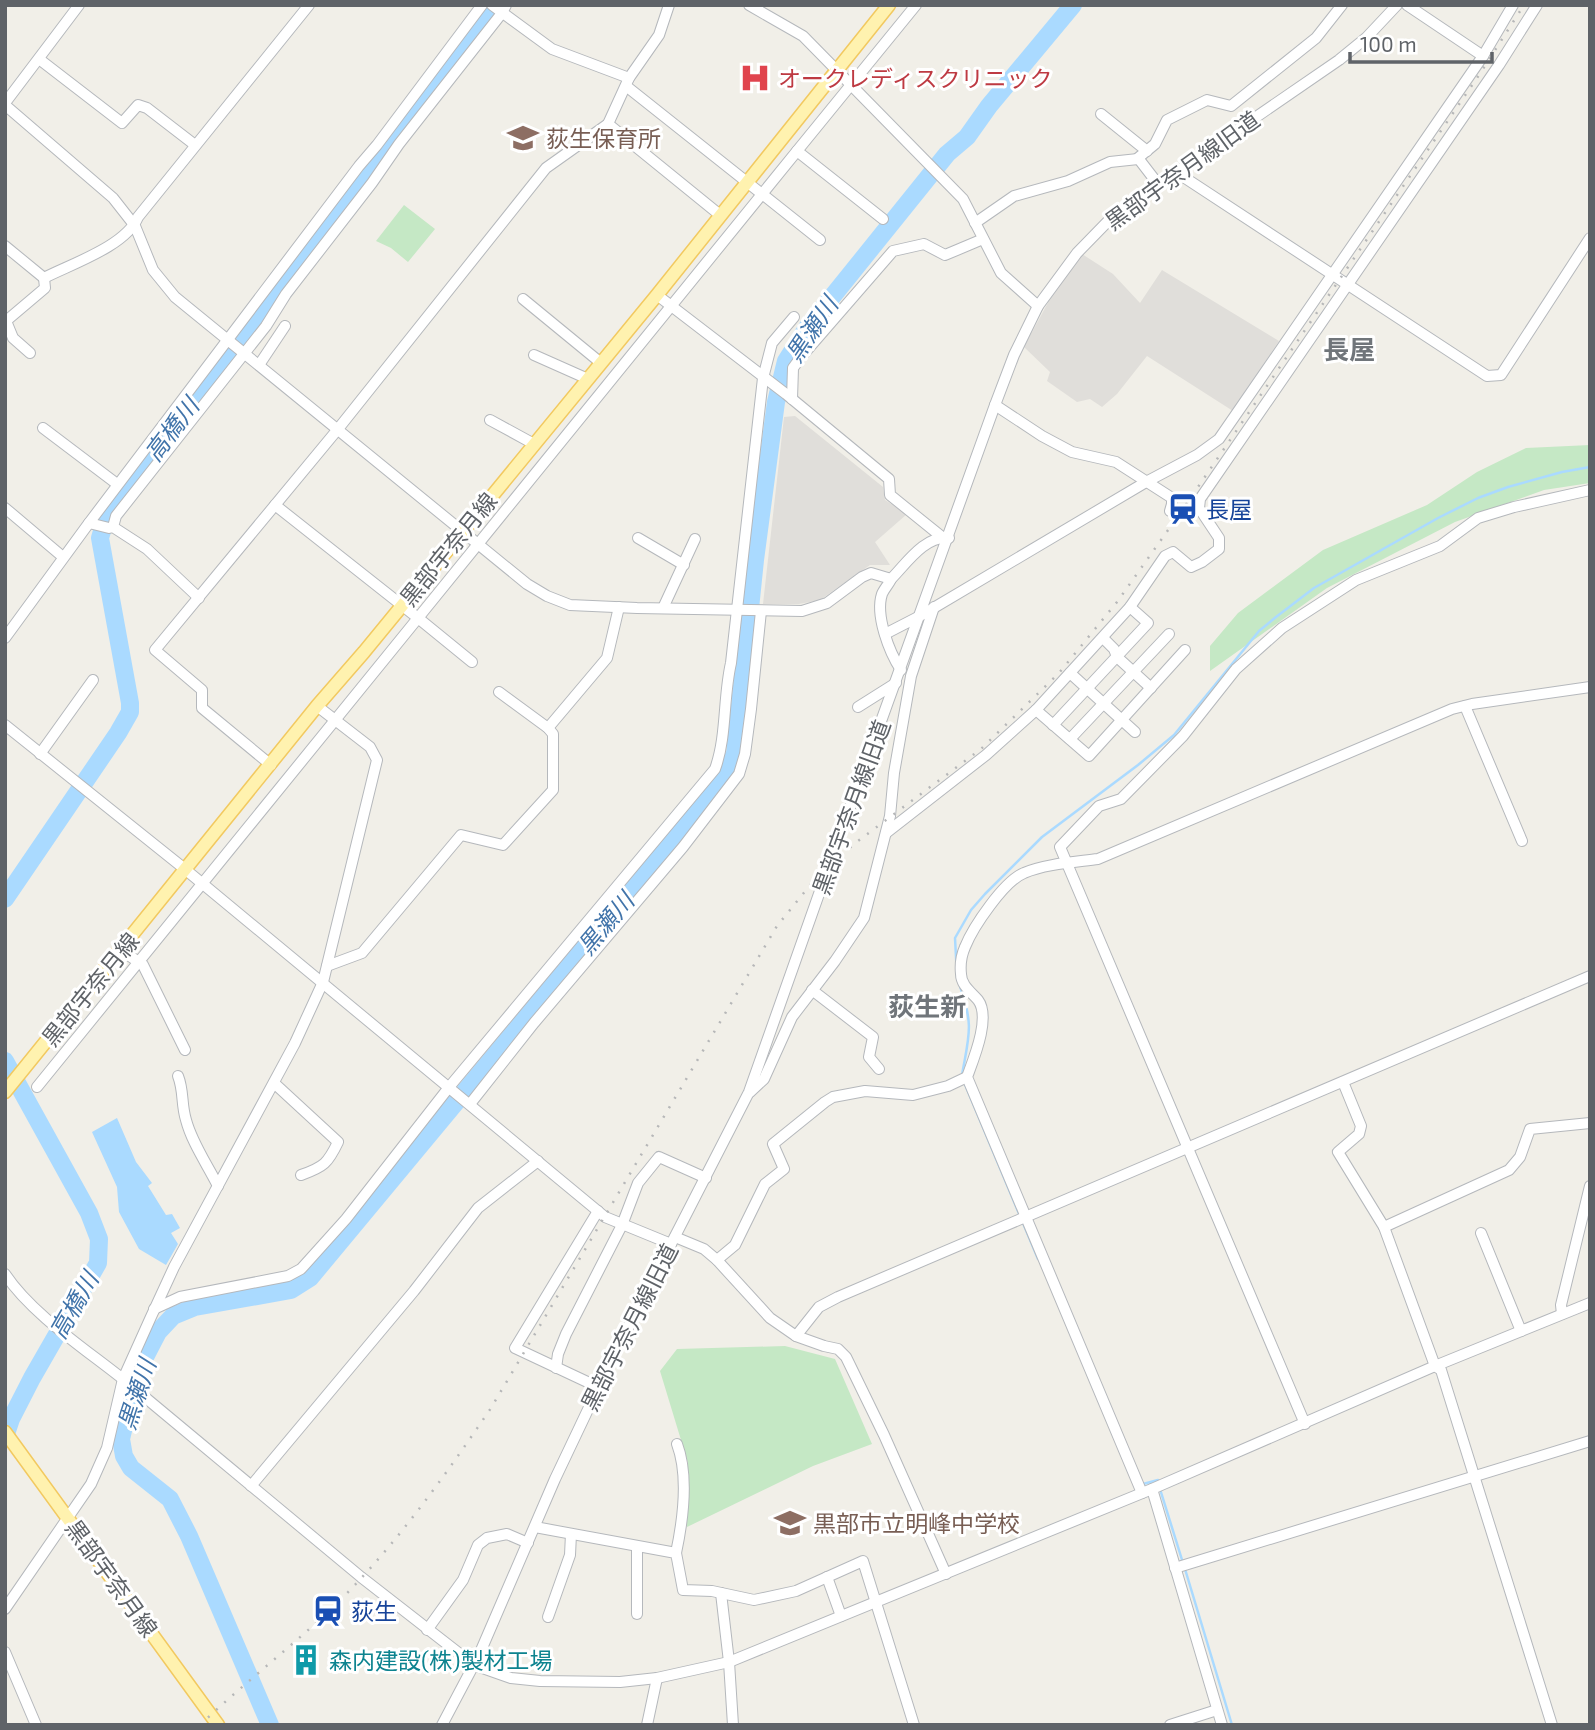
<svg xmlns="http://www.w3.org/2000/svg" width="1595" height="1730" font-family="'Exo 2','Noto Sans JP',sans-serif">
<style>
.industrial{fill:#e0deda}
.green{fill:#c5e8c5}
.water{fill:#aadaff}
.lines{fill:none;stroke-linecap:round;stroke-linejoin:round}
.stream{stroke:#aadaff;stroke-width:2.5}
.river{stroke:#aadaff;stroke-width:18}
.minor-casing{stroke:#b5b8bc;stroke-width:12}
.major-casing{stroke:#f2c960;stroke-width:15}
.minor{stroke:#fff;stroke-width:10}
.major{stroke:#fff2af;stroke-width:12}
.rail{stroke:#b6b7b8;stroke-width:2.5;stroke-dasharray:2 9;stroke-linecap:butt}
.minor-bridge-casing{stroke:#b5b8bc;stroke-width:12;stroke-linecap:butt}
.minor-bridge{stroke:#fff;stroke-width:10}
.labels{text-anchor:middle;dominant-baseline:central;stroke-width:6;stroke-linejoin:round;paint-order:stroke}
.health-label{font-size:23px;fill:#be3a42;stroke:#fff;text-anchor:start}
.education-label{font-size:23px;fill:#785e54;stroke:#fff;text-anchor:start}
.street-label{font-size:23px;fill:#5f6368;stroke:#fff}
.transit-label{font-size:23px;fill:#164399;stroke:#fff;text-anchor:start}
.culture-label{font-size:23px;fill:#0d838f;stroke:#fff;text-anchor:start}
.water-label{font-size:24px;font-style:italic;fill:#4174aa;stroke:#fff}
.quarter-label{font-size:26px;font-weight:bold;fill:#70757a;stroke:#fff}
</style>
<rect width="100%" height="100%" fill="#f1efe8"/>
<!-- industrial -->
<g class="industrial">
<polygon points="1082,254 1113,274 1140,303 1162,270 1279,341 1233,411 1147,356 1117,394 1102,407 1090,399 1077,402 1047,381 1050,372 1024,347 1057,286"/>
<polygon points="795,416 883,487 885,500 907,514 875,542 890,565 870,565 820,600 799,604 763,604 784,417"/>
</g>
<!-- green -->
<g class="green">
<polygon points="404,205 435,229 408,262 391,248 376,241"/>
<polygon points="1590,445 1590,483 1544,490 1455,522 1327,588 1210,671 1210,646 1238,613 1323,550 1427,505 1477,472 1526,448"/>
<polygon points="785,1346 835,1359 872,1444 813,1466 687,1527 688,1463 660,1371 677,1349"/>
</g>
<!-- water -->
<polygon class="water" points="117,1118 136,1162 152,1183 148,1186 166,1215 172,1214 180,1228 171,1233 178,1244 166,1265 139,1249 119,1212 117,1187 92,1132"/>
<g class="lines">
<!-- stream -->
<g class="stream">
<polyline points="957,976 955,938 971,910 985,894 1042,837 1138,765 1174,735 1259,631 1276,617 1314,588 1438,518 1478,498 1508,487 1562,472 1590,467"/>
<path d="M960,986C974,1026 969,1035 962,1075"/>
<polyline points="964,1082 1038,1259"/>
<polyline points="1143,1484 1158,1480 1158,1482"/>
<polyline points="1160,1489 1183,1563"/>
<polyline points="1185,1569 1232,1725"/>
</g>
<!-- river -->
<g class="river">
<polyline points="5,899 118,733 130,712 130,703 100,538 107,514 487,19 494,5"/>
<polyline points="5,1061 89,1213 99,1239 98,1263 32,1378 11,1419 5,1437"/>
<polyline points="270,1725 189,1536 170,1499 131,1468 124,1456 121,1439 131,1397 144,1359 158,1332 173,1316 195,1307 291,1290 310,1278 716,789 735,754 755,560 776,402 786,361 807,328 947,154 967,137 989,106 1073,5"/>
</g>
<defs>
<g id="minor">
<polyline points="492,5 552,49 629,78"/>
<polyline points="749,5 803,36 963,199 1001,273 1038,306"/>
<polyline points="1407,5 1483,56"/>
<polyline points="39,59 122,123 138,105 147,108 195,145"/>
<polyline points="626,86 820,240"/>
<polyline points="5,103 79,5"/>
<path d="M5,105L113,198L135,226L153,270L175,297L527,584L547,596L570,605L637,608L802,611L827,603L862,577L871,573L891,579C906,564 925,535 949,538"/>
<polyline points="1101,114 1147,151"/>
<polyline points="608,124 720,215"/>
<polyline points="797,151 916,5"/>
<polyline points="1176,172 1487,376 1501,375 1590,238"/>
<polyline points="1158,184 1138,158 1155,144 1167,120 1207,100 1231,106 1316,38 1342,5"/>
<polyline points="975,223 1014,196 1068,181 1110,162 1138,159"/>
<path d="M5,246L44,278C71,264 126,246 138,217L309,5"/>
<polyline points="657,295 786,394 889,479 890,495 942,537"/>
<polyline points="523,299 601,363"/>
<polyline points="30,353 13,338 6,321 45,288 44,278"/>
<polyline points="534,355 588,379"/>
<polyline points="259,365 285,326"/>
<polyline points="792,399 793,368 801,357 893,251 924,244 945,255 983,239"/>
<polyline points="995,405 1042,436 1072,452 1116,462 1172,498 1172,504 1170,511"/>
<polyline points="490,420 534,444"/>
<polyline points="43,428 117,484"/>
<polyline points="275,505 418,618 797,151 883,219"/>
<polyline points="5,508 63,557"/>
<polyline points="89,523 359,166 377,145 482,5"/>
<polyline points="113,527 116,516 266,326 286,294 372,183 399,144 502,13 506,5"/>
<polyline points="638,538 684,565"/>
<path d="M891,579C889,584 884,589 882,594C875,615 889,652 901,670"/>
<polyline points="663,608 695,539"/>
<polyline points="885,634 920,616 1146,482 1197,455 1219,439 1483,56 1513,5"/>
<polyline points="5,638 89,523 109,528 113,527 147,549 199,598"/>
<polyline points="1103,638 1114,649 1117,657 1151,688"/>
<polyline points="1070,673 1135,732"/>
<polyline points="1465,706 1522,841"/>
<polyline points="858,707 896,683"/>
<polyline points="1036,710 1089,756 1185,650"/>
<polyline points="5,725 186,870 605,1217 671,1244"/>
<polyline points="1053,725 1148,623 1130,607"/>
<polyline points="548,728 607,658 619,607"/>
<polyline points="1070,739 1169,634"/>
<polyline points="40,754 93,680"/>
<polyline points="271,765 202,708 202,690 155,650 338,429 546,168 608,124 629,78 659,35 669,5"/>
<polyline points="844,824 995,405 1014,355 1038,306 1077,253 1115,214 1339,60 1366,38 1397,5"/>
<polyline points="886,833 986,755 1036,710 1130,607 1165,556 1173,552 1191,567 1202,562 1219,549 1219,538 1199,508 1200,499 1499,65 1537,5"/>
<polyline points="121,950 143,965 185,1050"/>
<polyline points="327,966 362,953 461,835 503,845 553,790 553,734 548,728 499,692"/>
<polyline points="812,990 873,1037 869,1057 879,1069"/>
<path d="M178,1076C184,1091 181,1104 186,1120C192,1143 207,1164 218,1186"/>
<polyline points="1343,1082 1361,1126 1359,1134 1338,1152 1384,1227 1435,1366 1441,1370 1552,1725"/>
<path d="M274,1083L338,1142C328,1163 324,1167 301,1175"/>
<polyline points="37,1087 418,618 472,662"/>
<polyline points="750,1092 764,1079 792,1017 835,961 864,918 890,816 894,773 911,676 934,607"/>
<polyline points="470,1104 534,1023 683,847 739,774 745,754 751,709 761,611"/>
<polyline points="598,1211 515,1348 598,1387"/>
<polyline points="1384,1227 1509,1170 1520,1157 1530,1129 1590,1123"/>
<polyline points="1481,1233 1521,1331"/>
<polyline points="675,1237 704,1249 717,1260 770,1318 796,1336 819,1307 838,1297 1590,976"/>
<polyline points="717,1260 735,1245 765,1184 784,1169 773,1144 825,1102 833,1097 865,1091 913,1095 948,1086 967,1077"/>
<path d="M5,1274C33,1316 90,1352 129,1384L361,1577L474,1665L511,1678L540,1681L620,1682L657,1678L729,1662L1152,1489L1435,1366L1590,1303"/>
<path d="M154,1309L180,1297L288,1276L301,1269L346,1219L450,1086L715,769C727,736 723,697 731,663L763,378L772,343L794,317"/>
<polyline points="1562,1314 1561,1305 1590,1186"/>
<polyline points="796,1336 824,1346 838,1349 846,1357 884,1435 946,1574"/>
<polyline points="556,1368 558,1354 566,1334 622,1225 638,1183 659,1157 706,1178"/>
<polyline points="1305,1424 1060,847 1099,806 1121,799 1183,736 1236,669 1282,628 1356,580 1440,546 1478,518 1514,507 1590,490"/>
<polyline points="251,1486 414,1291 478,1208 538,1161"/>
<polyline points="1152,1489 1222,1725"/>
<path d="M1142,1493L967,1077C974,1058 991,1017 978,1000C971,992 961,985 961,974C960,965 961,956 965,947C973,927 1004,881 1024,873C1044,864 1076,862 1098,859L1452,709L1472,704L1590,687"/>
<polyline points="535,1527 676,1553 683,1590 712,1591 754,1600 796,1591 863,1561 914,1725"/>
<polyline points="637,1547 637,1614"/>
<path d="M676,1553C683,1520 689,1476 677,1444"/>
<polyline points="1175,1568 1590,1441"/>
<polyline points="827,1577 841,1616"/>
<polyline points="721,1593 729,1662 733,1725"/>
<polyline points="5,1609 91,1484 107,1448 123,1379 150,1319 174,1267 295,1043 323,982 377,760 370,747 317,706"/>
<polyline points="548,1617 570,1555 571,1534"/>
<polyline points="427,1630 463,1580 478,1545 487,1538 507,1534 528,1543"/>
<polyline points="5,1652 36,1725"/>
<polyline points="442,1725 479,1655 555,1479 611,1361 749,1092 820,891"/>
<polyline points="647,1725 657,1678"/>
<polyline points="1170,1725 1217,1710"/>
</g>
<g id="major">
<polyline points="5,1092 317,706 364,652 657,295 889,5"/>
<polyline points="5,1432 218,1725"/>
</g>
</defs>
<!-- minor casing -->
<use href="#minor" class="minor-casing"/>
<!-- major casing -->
<use href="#major" class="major-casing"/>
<!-- minor -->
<use href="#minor" class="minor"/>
<!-- major -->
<use href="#major" class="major"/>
<!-- rail -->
<path class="rail" d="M200,1725C241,1686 286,1651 328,1612C391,1552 442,1480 491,1408L777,926L811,884L854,844L981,749L1059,673L1117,602L1183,509L1481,72L1524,5"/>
<defs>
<polyline id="minor-bridge" points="820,891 844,824"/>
</defs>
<!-- minor-bridge casing -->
<use href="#minor-bridge" class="minor-bridge-casing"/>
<!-- minor-bridge -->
<use href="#minor-bridge" class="minor-bridge"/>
</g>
<!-- icons -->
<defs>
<symbol id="hospital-bare" viewBox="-9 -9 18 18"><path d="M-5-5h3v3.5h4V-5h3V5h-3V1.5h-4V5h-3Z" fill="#e0444e" stroke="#fff" stroke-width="2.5" paint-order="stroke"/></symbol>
<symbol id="school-bare" viewBox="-9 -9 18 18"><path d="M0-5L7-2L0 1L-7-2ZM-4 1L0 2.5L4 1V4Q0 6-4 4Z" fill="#8d6e63" stroke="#fff" stroke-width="2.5" paint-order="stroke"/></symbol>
<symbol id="station-bare" viewBox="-9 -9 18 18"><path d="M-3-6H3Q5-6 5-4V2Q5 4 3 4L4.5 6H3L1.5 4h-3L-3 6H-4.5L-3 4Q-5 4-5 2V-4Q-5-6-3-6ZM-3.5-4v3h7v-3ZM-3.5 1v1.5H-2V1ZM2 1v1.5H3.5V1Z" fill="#1a4fb4" stroke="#fff" stroke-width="2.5" paint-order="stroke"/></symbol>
<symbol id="building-bare" viewBox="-9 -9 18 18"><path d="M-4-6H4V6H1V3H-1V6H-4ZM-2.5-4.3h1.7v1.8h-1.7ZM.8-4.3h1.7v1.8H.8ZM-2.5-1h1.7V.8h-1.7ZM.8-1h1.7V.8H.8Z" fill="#0f9aa8" stroke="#fff" stroke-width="2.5" paint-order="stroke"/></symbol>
</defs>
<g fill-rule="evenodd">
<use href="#hospital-bare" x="733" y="56" width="44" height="44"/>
<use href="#school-bare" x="501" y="116" width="44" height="44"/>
<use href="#station-bare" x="1161" y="487" width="44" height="44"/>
<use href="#school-bare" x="768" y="1501" width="44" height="44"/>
<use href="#station-bare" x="306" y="1589" width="44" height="44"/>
<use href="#building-bare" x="284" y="1638" width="44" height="44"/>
</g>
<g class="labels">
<!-- health labels -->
<g class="health-label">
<text x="778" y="78">オークレディスクリニック</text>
</g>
<!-- education labels -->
<g class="education-label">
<text x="546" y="138">荻生保育所</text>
<text x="813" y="1523">黒部市立明峰中学校</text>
</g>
<!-- street labels -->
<g class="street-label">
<text transform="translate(1182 170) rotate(-36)">黒部宇奈月線旧道</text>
<text transform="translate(448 549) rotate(-51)">黒部宇奈月線</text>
<text transform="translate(851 807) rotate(-70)">黒部宇奈月線旧道</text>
<text transform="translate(90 989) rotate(-51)">黒部宇奈月線</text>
<text transform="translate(629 1327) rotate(-63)">黒部宇奈月線旧道</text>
<text transform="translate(112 1578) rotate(54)">黒部宇奈月線</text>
</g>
<!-- transit labels -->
<g class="transit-label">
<text x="1206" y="509">長屋</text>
<text x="351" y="1611">荻生</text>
</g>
<!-- culture labels -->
<g class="culture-label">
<text x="329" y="1660">森内建設(株)製材工場</text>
</g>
<!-- water labels -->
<g class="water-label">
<text transform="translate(811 329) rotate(-56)">黒瀬川</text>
<text transform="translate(171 429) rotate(-53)">高橋川</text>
<text transform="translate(605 923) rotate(-50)">黒瀬川</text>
<text transform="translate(73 1305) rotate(-60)">高橋川</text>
<text transform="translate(136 1394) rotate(-72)">黒瀬川</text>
</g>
<!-- quarter labels -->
<g class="quarter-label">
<text x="1349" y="348">長屋</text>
<text x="927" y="1005">荻生新</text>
</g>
</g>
<!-- border -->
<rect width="1595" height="1730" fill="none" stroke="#5f6368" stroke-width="14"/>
<!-- scale -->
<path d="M1350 52v10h142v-10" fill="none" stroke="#5f6368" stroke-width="3.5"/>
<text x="1360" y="52" font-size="21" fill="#5f6368" stroke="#ffffff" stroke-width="5" paint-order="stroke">100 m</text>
</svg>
